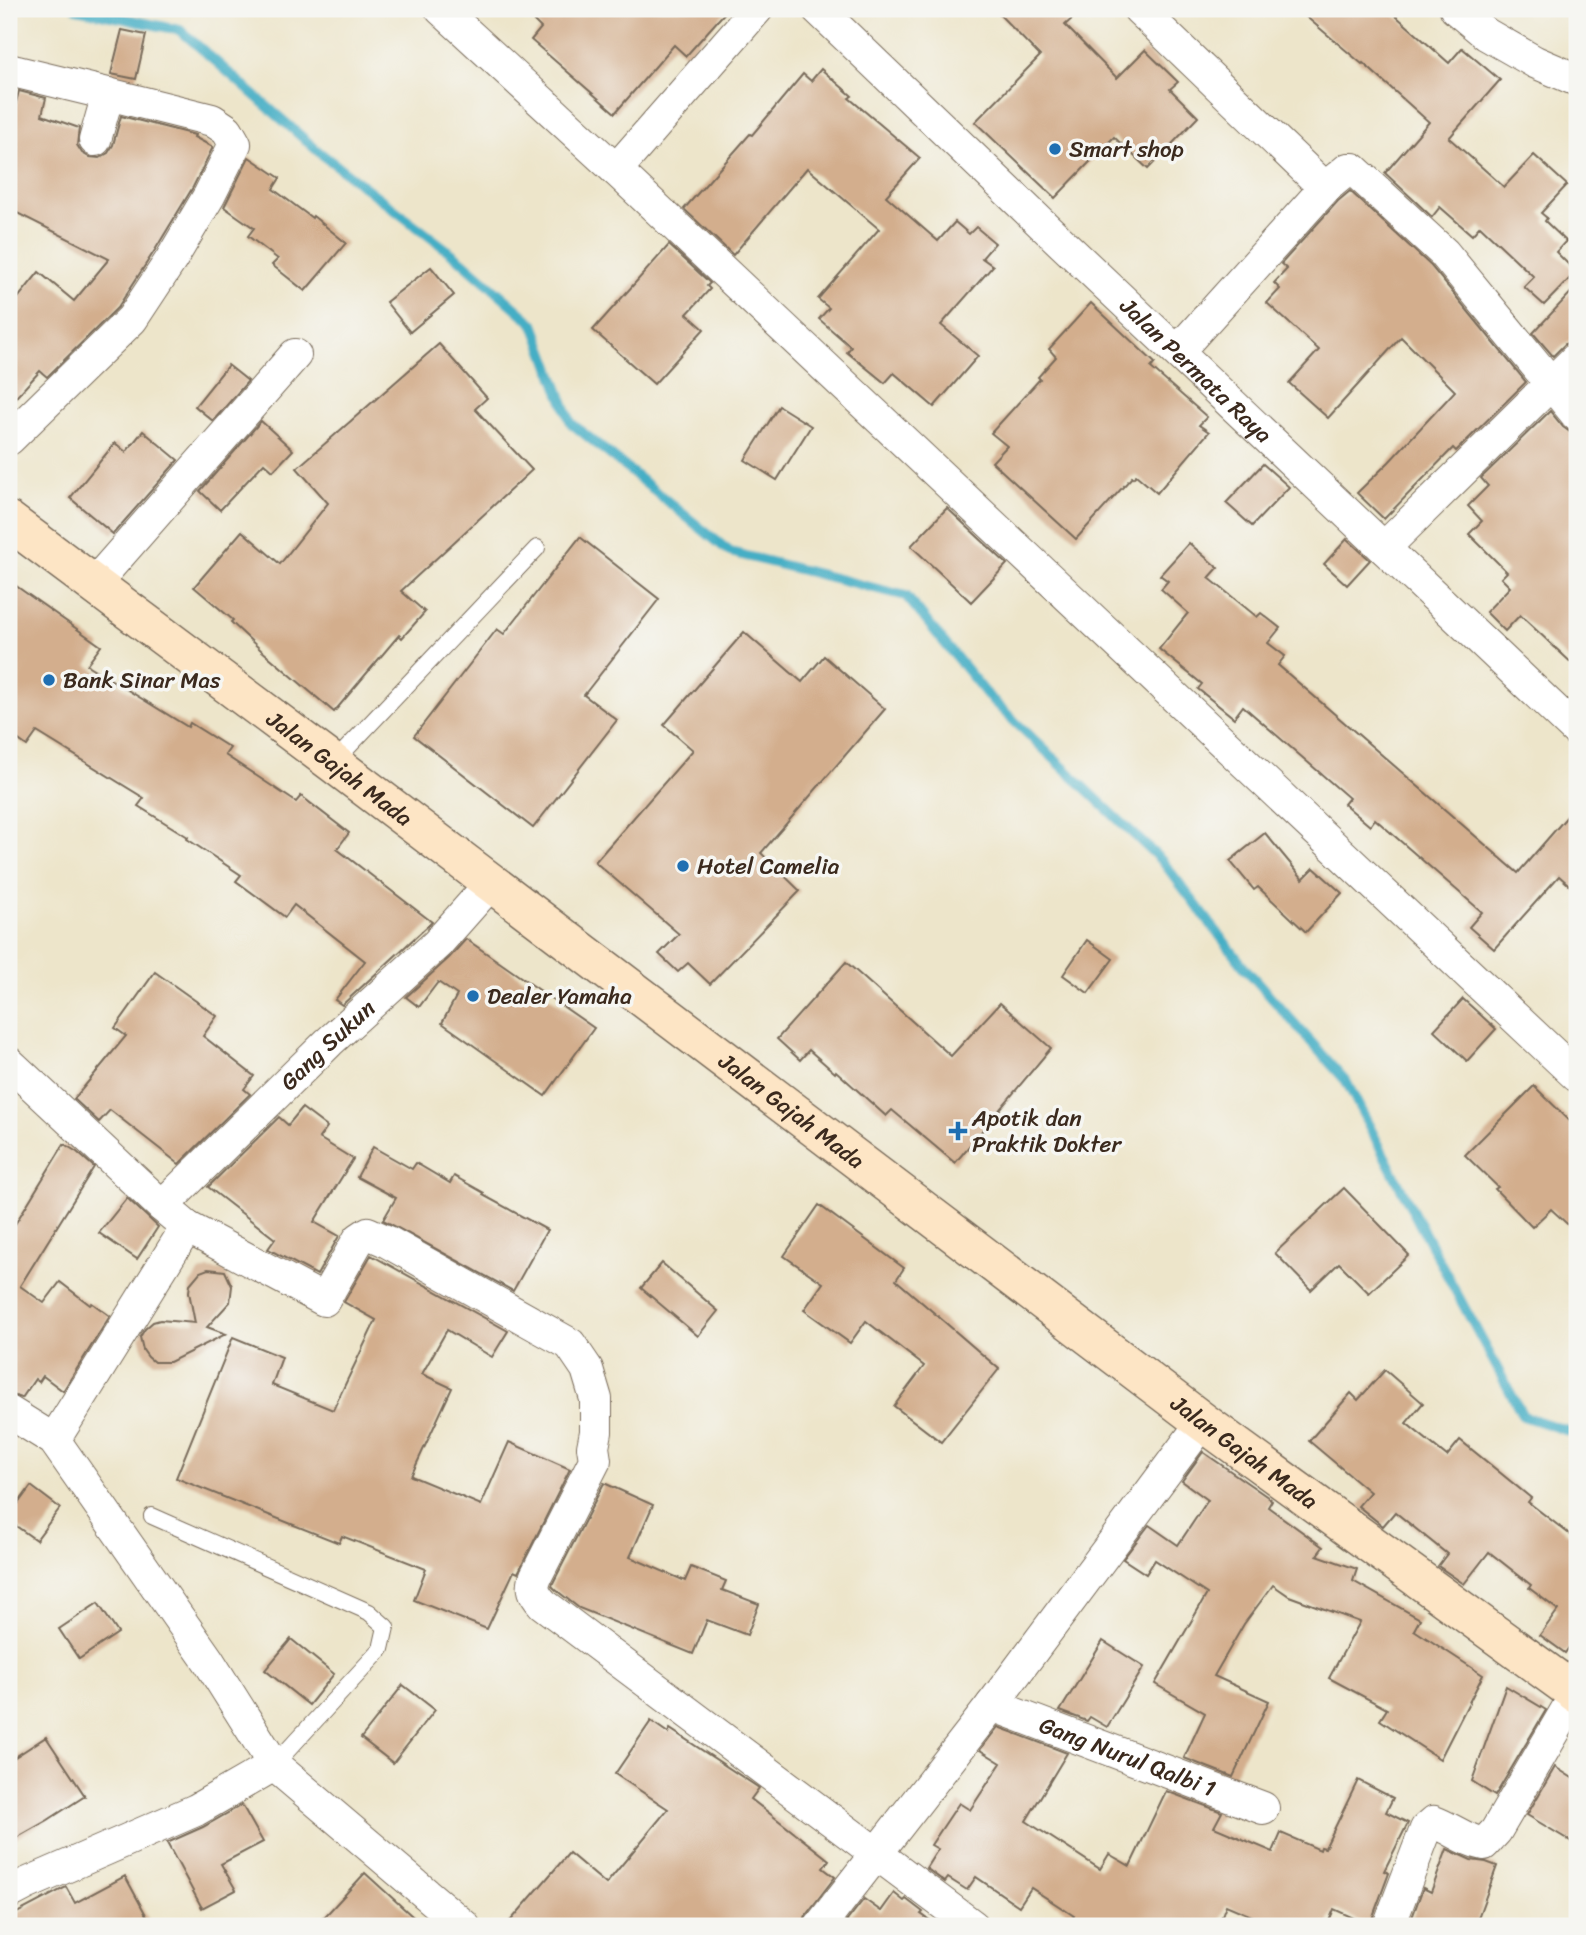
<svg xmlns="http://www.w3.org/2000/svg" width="1586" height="1935" font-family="Sriracha,sans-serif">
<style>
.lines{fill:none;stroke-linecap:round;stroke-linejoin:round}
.stream{stroke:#45aec5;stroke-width:10}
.building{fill:#d3ae8d}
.lane-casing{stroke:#796b5a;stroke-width:18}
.street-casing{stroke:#796b5a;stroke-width:34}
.secondary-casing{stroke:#796b5a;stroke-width:41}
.lane{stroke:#fff;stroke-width:16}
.street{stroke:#fff;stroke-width:32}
.secondary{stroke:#fde5c5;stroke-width:38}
.poi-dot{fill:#1f6fb2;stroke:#f6f6f2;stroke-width:2.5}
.labels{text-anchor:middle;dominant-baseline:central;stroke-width:7;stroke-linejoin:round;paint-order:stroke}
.poi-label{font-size:23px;fill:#3b2a1e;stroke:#f6f6f2;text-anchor:start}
.street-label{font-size:23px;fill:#3b2a1e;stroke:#f6f6f2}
</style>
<rect width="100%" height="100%" fill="#f6f6f2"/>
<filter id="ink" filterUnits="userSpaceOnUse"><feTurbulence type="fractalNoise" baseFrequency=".0143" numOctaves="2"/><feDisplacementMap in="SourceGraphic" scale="14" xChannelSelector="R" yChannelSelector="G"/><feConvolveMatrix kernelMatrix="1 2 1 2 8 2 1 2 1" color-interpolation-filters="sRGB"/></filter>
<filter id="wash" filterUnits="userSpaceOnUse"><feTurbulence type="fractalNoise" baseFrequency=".00686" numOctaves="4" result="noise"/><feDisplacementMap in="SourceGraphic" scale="28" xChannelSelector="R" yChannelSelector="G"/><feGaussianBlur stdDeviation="1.57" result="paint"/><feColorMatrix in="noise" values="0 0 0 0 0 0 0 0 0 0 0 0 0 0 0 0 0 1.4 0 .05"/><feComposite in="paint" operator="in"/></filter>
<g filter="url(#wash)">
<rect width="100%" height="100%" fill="#ede5ca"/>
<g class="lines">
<!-- stream -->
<polyline class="stream" points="77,9 180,30 319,152 463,262 534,324 571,423 730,552 906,596 989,697 1163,862 1244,967 1346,1081 1419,1223 1523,1416 1577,1434"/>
</g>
<g id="blocks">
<!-- building -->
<g class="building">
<polygon points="522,9 728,9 686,56 674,45 615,113 531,40 541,28"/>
<polygon points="994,9 1083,9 1065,25 1117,78 1145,50 1178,82 1170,89 1198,117 1148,169 1114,137 1055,198 975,122 1040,56"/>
<polygon points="1297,9 1388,9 1449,63 1462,48 1500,80 1449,138 1504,187 1534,155 1567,185 1541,213 1547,218 1545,221 1566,241 1556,252 1576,272 1544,305 1524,287 1534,277 1480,226 1472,235 1440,207 1432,217 1385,173 1429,122 1363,63 1362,64"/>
<polygon points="122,30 146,35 136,79 111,74"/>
<polygon points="821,69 852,96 849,98 920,158 886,196 938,241 955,222 969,234 976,227 995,243 982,258 993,266 941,325 978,356 934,407 894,373 885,383 847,352 851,347 819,319 829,308 818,299 879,229 807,168 733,255 684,209 750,134 752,135 803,74 811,81"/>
<polygon points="19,91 46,98 42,115 79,128 77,145 82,153 89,157 99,158 108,153 113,145 121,116 195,135 194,137 213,147 193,187 155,250 118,307 47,377 40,371 9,405 9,309 39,272 74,301 109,259 9,209 9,129"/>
<polygon points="249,157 280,178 273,189 312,218 313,216 346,243 305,291 272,265 278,259 248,236 254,228 224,207"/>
<polygon points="1350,191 1431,266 1526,382 1456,451 1453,448 1384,519 1357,493 1389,462 1455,391 1401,337 1328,418 1289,383 1319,350 1267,303 1280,289 1274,283 1287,269 1281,264 1338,201"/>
<polygon points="669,245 710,283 707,286 710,289 687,314 704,329 654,384 593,330"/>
<polygon points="431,267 454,295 410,332 386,302"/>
<polygon points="1577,286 1577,340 1572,340 1565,344 1553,356 1533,333"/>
<polygon points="1091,303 1155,363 1151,368 1207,417 1199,425 1209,432 1157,493 1136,475 1133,478 1132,477 1076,539 992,462 1007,446 991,433 1040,379 1038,377 1056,357 1049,349"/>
<polygon points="439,344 487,398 475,409 532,470 401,591 425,612 402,638 399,635 334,712 261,650 231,622 233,620 194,587 242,531 280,564 328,503 297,468"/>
<polygon points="228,365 248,381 213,421 195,406"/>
<polygon points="779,406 811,426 777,480 745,460"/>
<polygon points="1550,411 1563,427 1570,432 1577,433 1577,668 1520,615 1505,631 1486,612 1510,587 1501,578 1507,572 1469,534 1482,521 1468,506 1488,486 1481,478"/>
<polygon points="261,421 293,450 273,471 264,463 220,510 200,491"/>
<polygon points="143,431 178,460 113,534 70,498 115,443 126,452"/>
<polygon points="1263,464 1289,487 1252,526 1226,503"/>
<polygon points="947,508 1007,564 971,602 911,546"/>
<polygon points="580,537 659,599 584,695 617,720 533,828 414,736 497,629 504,634"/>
<polygon points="1347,539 1370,560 1347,585 1324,564"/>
<polygon points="1189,543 1218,568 1209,578 1257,617 1261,613 1280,628 1268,643 1285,656 1278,665 1518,873 1577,805 1577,892 1559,876 1494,949 1469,927 1482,912 1375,819 1370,826 1344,804 1349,798 1243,706 1234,718 1198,689 1202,684 1159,649 1188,613 1161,589 1168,581 1160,575"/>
<polygon points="9,581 101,646 87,665 188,727 190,723 230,748 225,755 296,802 301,796 349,833 337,849 432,922 342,1005 335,1000 365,961 294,905 285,917 236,881 241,875 187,839 188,837 138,806 144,798 37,732 27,746 9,733"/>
<polygon points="744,632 802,682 824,656 885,709 761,853 800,891 710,984 688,963 678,972 659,954 679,934 595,862 693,750 664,725"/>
<polygon points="1265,833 1303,879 1314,868 1342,893 1306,932 1258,887 1254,890 1230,861"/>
<polygon points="466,939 594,1028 545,1096 442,1023 457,995 438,982 419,1007 406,997 449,958"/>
<polygon points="1087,940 1113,959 1088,993 1063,975"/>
<polygon points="846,962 951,1056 1000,1003 1051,1048 955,1163 892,1110 886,1116 836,1071 835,1073 809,1050 800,1060 777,1039"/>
<polygon points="155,972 217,1016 203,1036 254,1076 244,1089 250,1094 179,1164 110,1110 99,1122 74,1099 126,1036 115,1028"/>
<polygon points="1463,999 1496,1029 1467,1061 1434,1030"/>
<polygon points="1534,1086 1577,1128 1577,1233 1551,1209 1532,1227 1495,1189 1498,1187 1465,1155"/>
<polygon points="302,1108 327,1127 319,1138 353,1159 314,1222 339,1236 317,1275 268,1249 275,1239 208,1187 279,1117 288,1125"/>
<polygon points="64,1144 77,1152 94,1167 20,1286 44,1303 60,1282 90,1305 92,1303 110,1316 63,1391 43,1376 39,1382 35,1379 22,1398 9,1394 9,1234"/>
<polygon points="373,1147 412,1169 416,1163 450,1183 454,1176 484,1193 483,1195 547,1230 513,1291 383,1220 396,1198 357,1177"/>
<polygon points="1344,1188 1409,1255 1369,1293 1339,1263 1311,1290 1275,1253"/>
<polygon points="127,1198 158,1227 137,1259 99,1233"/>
<polygon points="819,1205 904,1268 896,1280 999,1369 941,1442 894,1406 924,1366 866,1321 850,1343 804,1310 823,1283 784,1256"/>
<polygon points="371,1255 508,1331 492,1357 447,1330 422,1374 452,1388 411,1476 481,1505 509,1442 570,1469 518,1573 514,1571 487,1629 414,1600 426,1569 342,1536 339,1543 176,1478 233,1337 282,1357 272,1385 333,1410 376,1320 344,1302"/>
<polygon points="662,1263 718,1311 698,1336 641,1288"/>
<polygon points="208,1269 225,1271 232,1286 230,1302 207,1327 226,1334 170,1362 154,1362 148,1357 143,1350 140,1337 145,1329 153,1322 160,1320 195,1323 189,1292 190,1284 200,1272"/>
<polygon points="1385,1370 1423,1403 1406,1423 1447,1456 1460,1440 1531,1498 1528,1502 1577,1540 1577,1636 1565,1653 1540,1635 1558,1610 1529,1588 1531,1585 1489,1552 1464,1584 1438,1566 1447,1554 1395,1512 1383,1526 1358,1506 1370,1492 1309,1441 1351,1393 1358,1400"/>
<polygon points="1203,1452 1272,1500 1268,1507 1323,1547 1317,1555 1357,1569 1353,1581 1420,1619 1414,1630 1483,1675 1440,1759 1380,1720 1387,1709 1329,1678 1360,1622 1289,1596 1273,1585 1244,1624 1214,1676 1269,1701 1233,1777 1184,1758 1205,1713 1155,1684 1207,1594 1155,1560 1146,1574 1123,1559 1149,1525 1178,1545 1208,1500 1182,1481"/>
<polygon points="604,1483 653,1505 630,1557 685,1581 691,1567 726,1581 722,1590 759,1604 747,1635 707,1620 693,1654 579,1608 556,1590 552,1586 553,1583"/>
<polygon points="31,1486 60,1508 36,1540 9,1521 9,1516"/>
<polygon points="98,1603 118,1633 79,1659 59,1629"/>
<polygon points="291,1639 334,1674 309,1705 265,1670"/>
<polygon points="1103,1641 1144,1667 1107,1727 1090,1717 1087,1721 1060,1711"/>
<polygon points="403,1685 435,1710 393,1763 361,1738"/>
<polygon points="1506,1686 1546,1710 1495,1796 1472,1781"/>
<polygon points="651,1721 668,1733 670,1729 759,1788 751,1799 829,1860 823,1868 835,1877 806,1915 802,1926 506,1926 569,1853 606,1884 668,1809 615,1774"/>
<polygon points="998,1727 1067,1753 1026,1821 1100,1869 1109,1854 1130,1866 1166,1791 1222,1812 1214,1827 1273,1852 1281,1833 1320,1850 1321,1847 1325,1848 1358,1780 1393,1798 1386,1812 1408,1823 1384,1871 1389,1873 1372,1919 1371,1926 1334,1909 1327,1926 1275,1926 1226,1905 1218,1926 1068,1926 1074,1916 1031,1888 1019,1906 976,1877 967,1890 948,1878 945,1882 926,1868 938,1849 931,1845 959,1803 970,1810 1001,1763 980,1750"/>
<polygon points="46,1737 85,1796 48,1820 9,1842 9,1761"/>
<polygon points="1555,1767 1577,1781 1577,1845 1527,1815"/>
<polygon points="242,1805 263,1842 221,1864 236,1890 202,1908 167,1843 203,1827"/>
<polygon points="1447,1849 1471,1860 1486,1862 1497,1866 1475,1926 1409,1926 1423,1888 1431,1892"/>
<polygon points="365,1873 423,1926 316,1926"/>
<polygon points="125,1876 152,1926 9,1926 9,1917 66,1887 75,1903"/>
<polygon points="894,1893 904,1901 906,1899 923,1912 921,1914 938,1926 843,1926 864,1899 881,1911"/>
</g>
</g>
</g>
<g filter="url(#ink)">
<use href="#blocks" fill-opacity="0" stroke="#796b5a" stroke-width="2"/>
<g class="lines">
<defs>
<g id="lane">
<polyline points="333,763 537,548"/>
<polyline points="152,1516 369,1612 386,1627 381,1649 274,1765"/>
</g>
<g id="street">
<polyline points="441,9 616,170 1577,1076"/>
<path id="s1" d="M818,9L1043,225L1577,731"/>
<polyline points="1139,9 1325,188 1178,351"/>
<polyline points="1456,9 1486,34 1535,62 1577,80"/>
<polyline points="9,70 108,94"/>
<polyline points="616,170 757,9"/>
<polyline points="1325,188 1348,169 1353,169 1444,253 1577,415"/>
<polyline points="9,439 132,319 171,260 209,196 235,144 227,130 212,120 108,94 95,140"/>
<polyline points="1384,548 1577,358"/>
<polyline points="93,585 295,355"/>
<polyline points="9,1063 162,1206 187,1227 54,1440"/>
<path id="s2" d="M162,1206L329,1042L437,944L491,883"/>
<path d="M187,1227L324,1300L359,1239L368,1233L386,1241L570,1344L587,1369L596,1399V1432L593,1447L595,1460L536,1576C531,1588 534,1594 543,1604L973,1926"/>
<polyline points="9,1412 54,1440 208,1660 274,1765 196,1810 26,1884 9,1893"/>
<path id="s3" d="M992,1705L1263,1808"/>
<polyline points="274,1765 464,1926"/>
<polyline points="820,1926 992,1705 1203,1422"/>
<path d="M1389,1926L1426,1829L1434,1822C1451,1828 1466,1841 1484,1844L1496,1831L1576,1694"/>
</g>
<g id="secondary">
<path id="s4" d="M9,521L333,763L1203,1422L1577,1694"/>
</g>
</defs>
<!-- lane casing -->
<use href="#lane" class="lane-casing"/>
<!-- street casing -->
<use href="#street" class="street-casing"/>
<!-- secondary casing -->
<use href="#secondary" class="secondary-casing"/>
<!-- lane -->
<use href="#lane" class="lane"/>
<!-- street -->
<use href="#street" class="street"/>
<!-- secondary -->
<use href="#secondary" class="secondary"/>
</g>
</g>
<!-- markers -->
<g class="poi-dot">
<circle cx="1055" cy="149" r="7"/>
<circle cx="49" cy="680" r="7"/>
<circle cx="683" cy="866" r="7"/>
<circle cx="473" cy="996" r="7"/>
<path d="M954.5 1120.5h7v7h7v7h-7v7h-7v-7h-7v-7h7z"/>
</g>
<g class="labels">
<!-- poi labels -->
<g class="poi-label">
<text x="1069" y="149">Smart shop</text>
<text x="63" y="680">Bank Sinar Mas</text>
<text x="697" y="866">Hotel Camelia</text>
<text x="487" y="996">Dealer Yamaha</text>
<text x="972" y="1118">Apotik dan<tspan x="972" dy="26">Praktik Dokter</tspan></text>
</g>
<!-- street labels -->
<g class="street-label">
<text stroke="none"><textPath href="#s1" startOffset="523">Jalan Permata Raya</textPath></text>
<text stroke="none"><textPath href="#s4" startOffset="413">Jalan Gajah Mada</textPath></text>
<text stroke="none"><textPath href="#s2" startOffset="231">Gang Sukun</textPath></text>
<text stroke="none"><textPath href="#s4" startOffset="980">Jalan Gajah Mada</textPath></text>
<text stroke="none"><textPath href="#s4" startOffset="1547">Jalan Gajah Mada</textPath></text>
<text stroke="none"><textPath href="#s3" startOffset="145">Gang Nurul Qalbi 1</textPath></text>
</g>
</g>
<!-- margin -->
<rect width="1586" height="1935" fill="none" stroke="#f6f6f2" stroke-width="35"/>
</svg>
